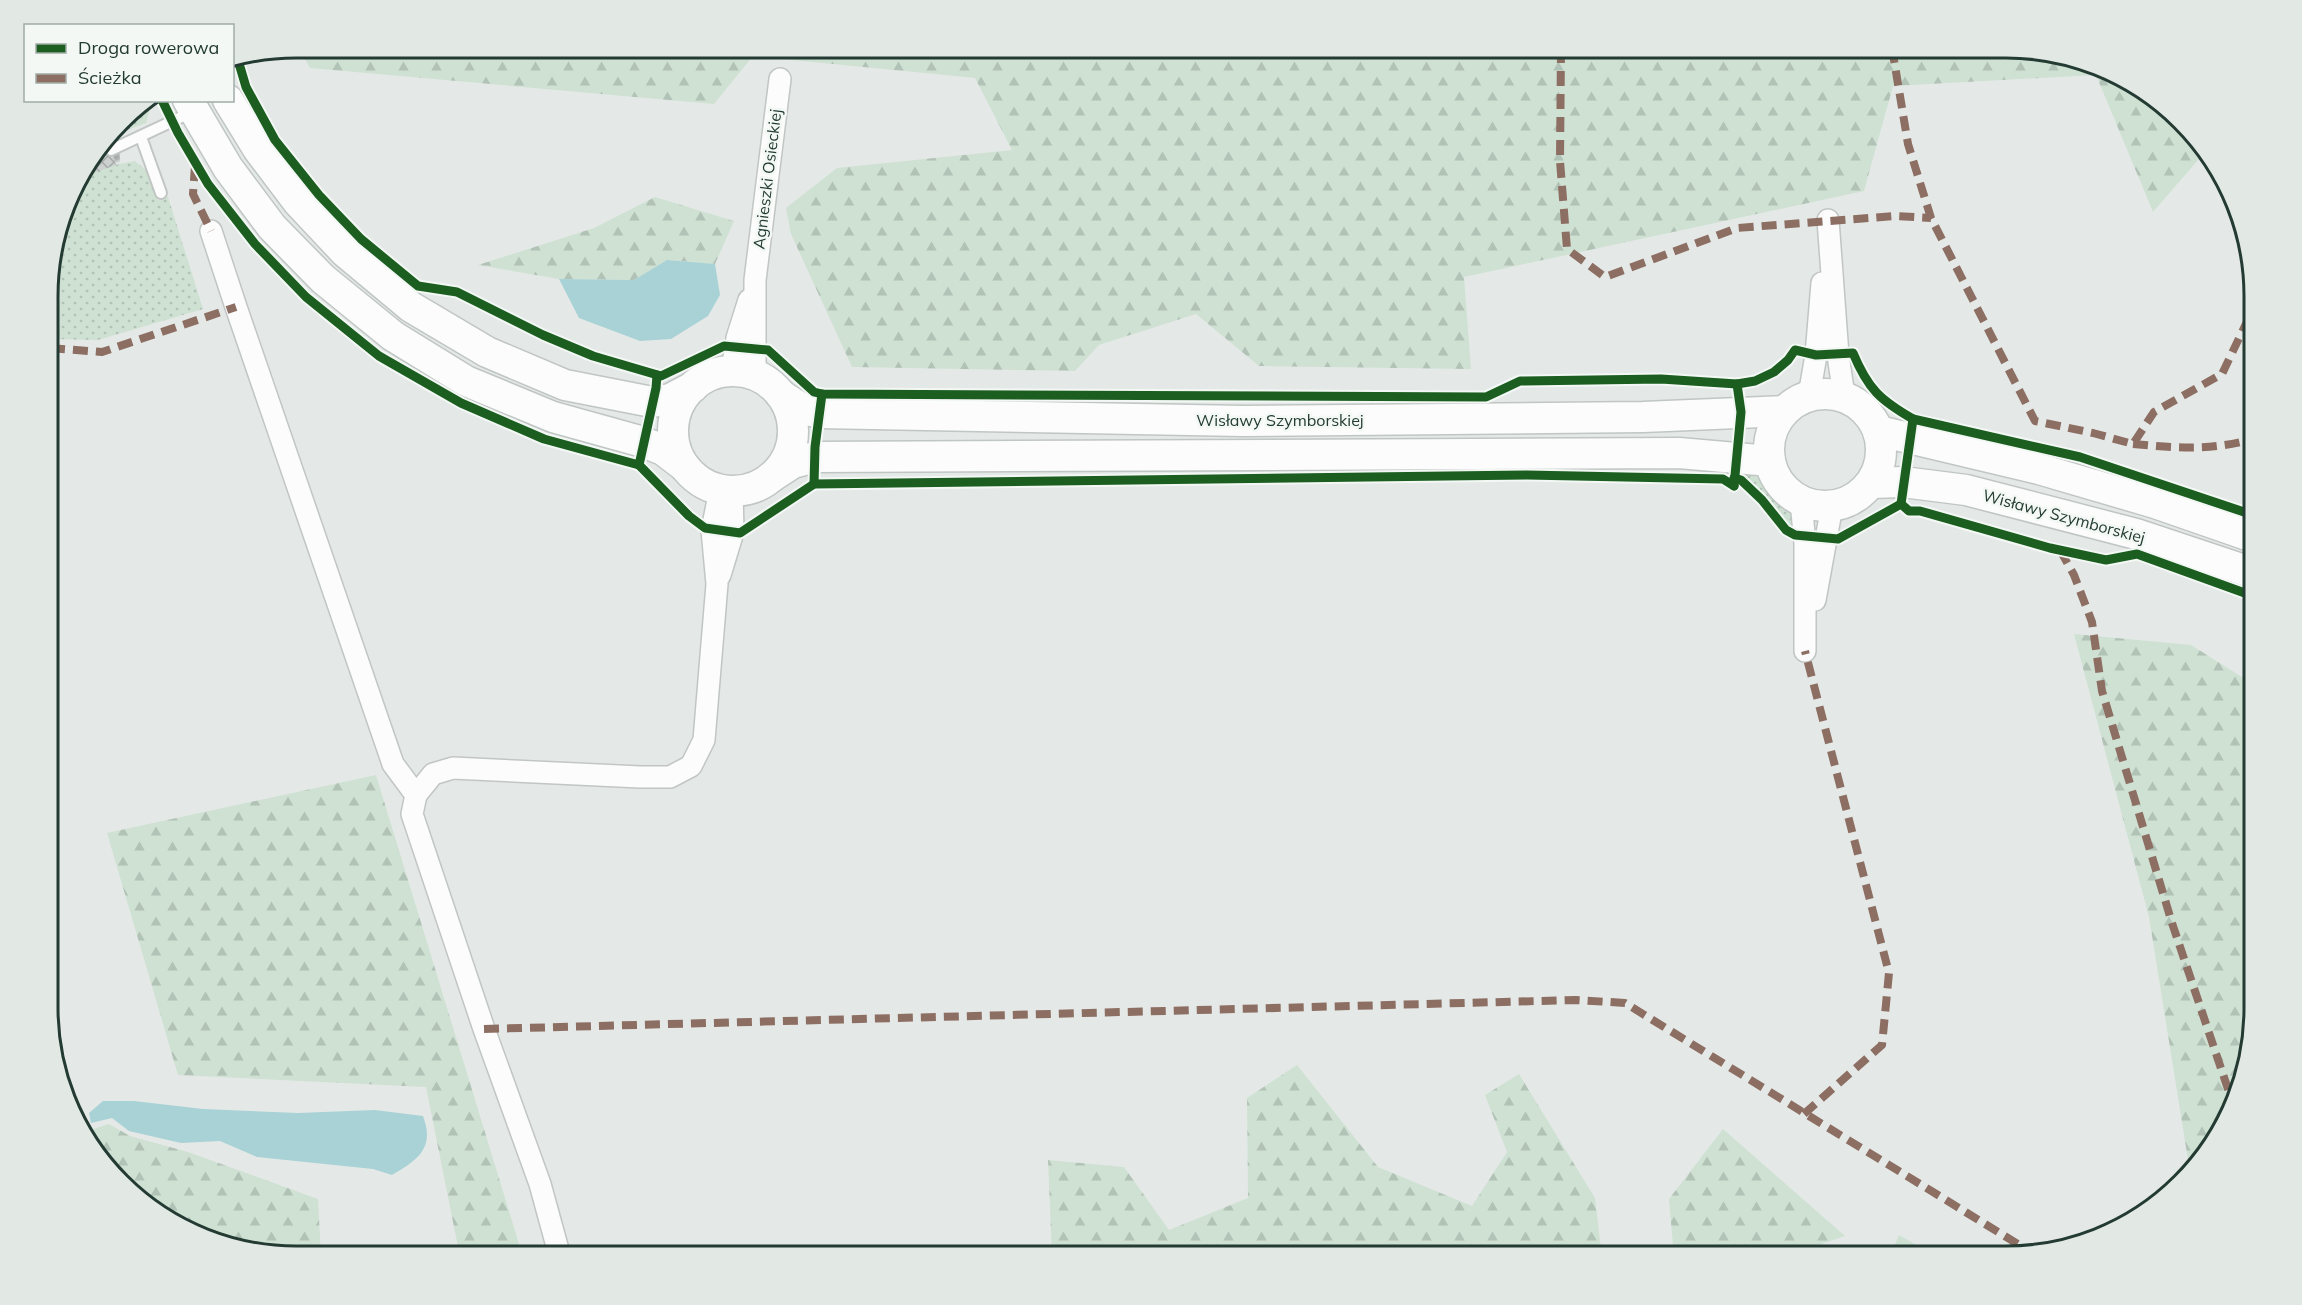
<svg xmlns="http://www.w3.org/2000/svg" width="2302" height="1305" font-family="Mulish,sans-serif">
<style>
.grass{fill:url(#grass-dots)}
.forest{fill:url(#forest-firs)}
.water{fill:#a8d2d5}
.building{fill:url(#building-cross-hatch);filter:url(#shadow)}
.lines{fill:none;stroke-linecap:round;stroke-linejoin:round}
.service-casing{stroke:#c1c6c4;stroke-width:14}
.minor-casing{stroke:#c1c6c4;stroke-width:24}
.secondary-casing{stroke:#c0c6c4;stroke-width:33}
.service{stroke:#fbfcfb;stroke-width:10}
.minor{stroke:#fbfcfb;stroke-width:21}
.secondary{stroke:#fbfcfb;stroke-width:30}
.quiet{stroke:#8d6e63;stroke-width:8;stroke-dasharray:15 8;stroke-linecap:butt}
.cycleway-casing{stroke:#f3f8f5;stroke-width:13}
.cycleway{stroke:#1b5e20;stroke-width:9}
.labels{text-anchor:middle;dominant-baseline:central;stroke-width:5;stroke-linejoin:round;paint-order:stroke}
.street-label{font-size:16px;fill:#233b33;stroke:#f3f8f5}
.rim{fill:none;stroke:#233b33;stroke-width:3}
</style>
<defs>
<pattern id="grass-dots" width="8" height="8" patternUnits="userSpaceOnUse" patternTransform="scale(1.5)"><rect width="8" height="8" fill="#cfe1d3"/><path d="M2 2h.1M6 6h.1" fill="none" stroke="#b1c2b6" stroke-width="1.8" stroke-linecap="round"/></pattern>
<pattern id="forest-firs" width="22" height="20" patternUnits="userSpaceOnUse" patternTransform="scale(1.5)"><rect width="22" height="20" fill="#cfe1d3"/><path d="M5 1l3.5 6h-7zM16 11l3.5 6h-7z" fill="#b1c2b6"/></pattern>
<pattern id="building-cross-hatch" width="8" height="8" patternUnits="userSpaceOnUse" patternTransform="scale(1.5)"><rect width="8" height="8" fill="#ccd0ce"/><path d="M0 0l8 8M0 8l8-8" fill="none" stroke="#a5aaa8"/></pattern>
<filter id="shadow"><feDropShadow dx="5.5" dy="-5.5" stdDeviation="1.5" flood-color="#0004"/></filter>
</defs>
<rect width="100%" height="100%" fill="#e4e9e7"/>
<!-- grass -->
<g class="grass">
<polygon points="147,101 152,101 146,123 112,136 132,110"/>
<path d="M135,161L146,170L158,200L168,197L203,309L98,340L50,339V264L74,186C87,169 114,165 135,161Z"/>
<path d="M1744,471C1769,482 1794,501 1794,531L1788,529L1766,500L1747,482Z"/>
</g>
<!-- forest -->
<g class="forest">
<polygon points="299,48 2006,48 2070,56 2130,81 2205,152 2153,212 2096,75 1893,86 1864,191 1464,277 1471,369 1259,366 1196,314 1099,345 1075,371 852,367 791,234 786,208 837,168 1012,150 975,78 753,56 714,104 310,68"/>
<polygon points="655,197 734,221 715,264 667,260 634,280 559,279 478,265 594,228"/>
<polygon points="2074,634 2191,645 2253,684 2253,1025 2221,1133 2189,1166 2149,917"/>
<polygon points="376,775 523,1257 460,1257 426,1087 178,1075 107,833"/>
<polygon points="1297,1065 1378,1167 1472,1206 1507,1152 1485,1095 1519,1074 1595,1198 1602,1257 1052,1257 1048,1160 1124,1167 1169,1230 1248,1198 1247,1098"/>
<polygon points="109,1124 130,1136 188,1152 318,1199 321,1257 296,1257 232,1249 172,1224 90,1147 84,1132"/>
<polygon points="1723,1129 1845,1236 1783,1257 1674,1257 1669,1199"/>
<polygon points="1899,1235 1938,1257 1890,1257"/>
</g>
<!-- water -->
<g class="water">
<polygon points="667,260 715,264 720,295 708,316 671,339 640,341 579,318 559,279 634,280"/>
<path d="M103,1101H134L203,1109L298,1113L375,1110L423,1116C435,1148 418,1160 392,1175L373,1169L257,1157L220,1141L181,1143L129,1131L112,1118L91,1123L89,1113Z"/>
</g>
<!-- building -->
<polygon class="building" points="108,141 116,165 81,177"/>
<g class="lines">
<defs>
<g id="service">
<polyline points="141,137 161,193"/>
<polyline points="111,150 192,112"/>
</g>
<g id="minor">
<polyline points="1828,220 1838,355 1844,396"/>
<polyline points="211,231 236,307 393,764 416,795 412,814 484,1029 540,1184 560,1257"/>
<polyline points="732,371 737,338 749,300"/>
<polyline points="755,375 755,280 780,79"/>
<polyline points="1809,396 1816,355 1822,283"/>
<polyline points="1801,501 1805,544 1805,651"/>
<polyline points="720,575 733,532 732,491"/>
<polyline points="1815,600 1832,506"/>
<polyline points="416,795 433,774 453,768 640,777 670,777 691,766 704,740 717,584 712,530 720,490"/>
</g>
<g id="secondary">
<polyline points="188,100 228,168 272,227 323,279 393,336 466,381 553,417 643,442 663,450 684,466"/>
<polyline points="228,100 258,149 298,202 345,252 411,307 487,352 565,385 652,402 670,399 693,387"/>
<circle cx="733" cy="431" r="60"/>
<circle cx="1825" cy="450" r="56"/>
<polyline points="781,395 801,408 819,413 1243,421 1643,417 1784,411"/>
<polyline points="1879,431 2039,469 2155,503 2253,537"/>
<polyline points="773,476 793,463 815,457 1679,453 1770,461"/>
<polyline points="1871,483 1903,482 1966,490 2136,534 2253,573"/>
</g>
</defs>
<!-- service casing -->
<use href="#service" class="service-casing"/>
<!-- minor casing -->
<use href="#minor" class="minor-casing"/>
<!-- secondary casing -->
<use href="#secondary" class="secondary-casing"/>
<!-- service -->
<use href="#service" class="service"/>
<!-- minor -->
<use href="#minor" class="minor"/>
<!-- secondary -->
<use href="#secondary" class="secondary"/>
<!-- quiet -->
<g class="quiet">
<polyline points="1561,48 1560,161 1567,249 1605,277 1737,228 1895,216 1931,218"/>
<polyline points="1892,48 1908,144 1931,218 2035,421 2093,433 2133,444 2154,412 2222,374 2253,309"/>
<polyline points="195,166 193,194 211,231"/>
<polyline points="50,348 102,352 236,307"/>
<path d="M2133,444C2177,448 2210,451 2253,439"/>
<polyline points="2060,550 2074,575 2092,622 2102,691 2172,923 2231,1098"/>
<polyline points="484,1029 1576,1000 1625,1003 2034,1254"/>
<polyline points="1804,1114 1882,1045 1889,973 1805,651"/>
</g>
<defs>
<g id="cycleway">
<path d="M238,60L246,87L275,140L319,195L361,239L418,286L457,292L543,335L593,356L661,376L724,346L756,349L768,350L814,392L822,394L1486,397L1520,381L1661,379L1737,384L1755,381L1774,372L1788,360L1795,350L1816,355L1853,353C1868,389 1880,400 1913,419L2080,457L2253,515"/>
<polyline points="162,100 178,133 208,184 255,244 306,297 379,356 461,403 544,439 639,465 689,516 705,528 740,533 814,484 1527,475 1723,479 1734,486"/>
<polyline points="639,465 656,388 657,375"/>
<polyline points="1734,478 1741,480 1762,500 1786,530 1795,535 1838,539 1901,504 1909,511 1920,511 2050,548 2106,560 2137,554 2253,596"/>
<polyline points="814,484 815,447 822,394"/>
<polyline points="1734,486 1741,412 1737,384"/>
<polyline points="1901,504 1913,419"/>
</g>
</defs>
<!-- cycleway casing -->
<use href="#cycleway" class="cycleway-casing"/>
<!-- cycleway -->
<use href="#cycleway" class="cycleway"/>
</g>
<g class="labels">
<!-- street labels -->
<g class="street-label">
<text transform="translate(767 179) rotate(-83)">Agnieszki Osieckiej</text>
<text x="1280" y="420">Wisławy Szymborskiej</text>
<text transform="translate(2064 516) rotate(15)">Wisławy Szymborskiej</text>
</g>
</g>
<!-- crop -->
<path d="M0 0H2302V1305H0ZM296 58H2006A238 238 0 0 1 2244 296V1008A238 238 0 0 1 2006 1246H296A238 238 0 0 1 58 1008V296A238 238 0 0 1 296 58Z" fill="#e2e9e5" fill-rule="evenodd"/>
<path class="rim" d="M296 58H2006A238 238 0 0 1 2244 296V1008A238 238 0 0 1 2006 1246H296A238 238 0 0 1 58 1008V296A238 238 0 0 1 296 58Z"/>
<!-- legend -->
<rect x="24" y="24" width="210" height="78" fill="#f3f8f5" stroke="#a0aca7" stroke-width="1.5"/>
<rect x="36" y="44" width="30" height="9" fill="#1b5e20" stroke="#a0aca7" stroke-width="1.5"/>
<text x="78" y="54" font-size="18" fill="#233b33">Droga rowerowa</text>
<rect x="36" y="74" width="30" height="9" fill="#8d6e63" stroke="#a0aca7" stroke-width="1.5"/>
<text x="78" y="84" font-size="18" fill="#233b33">Ścieżka</text>
</svg>
